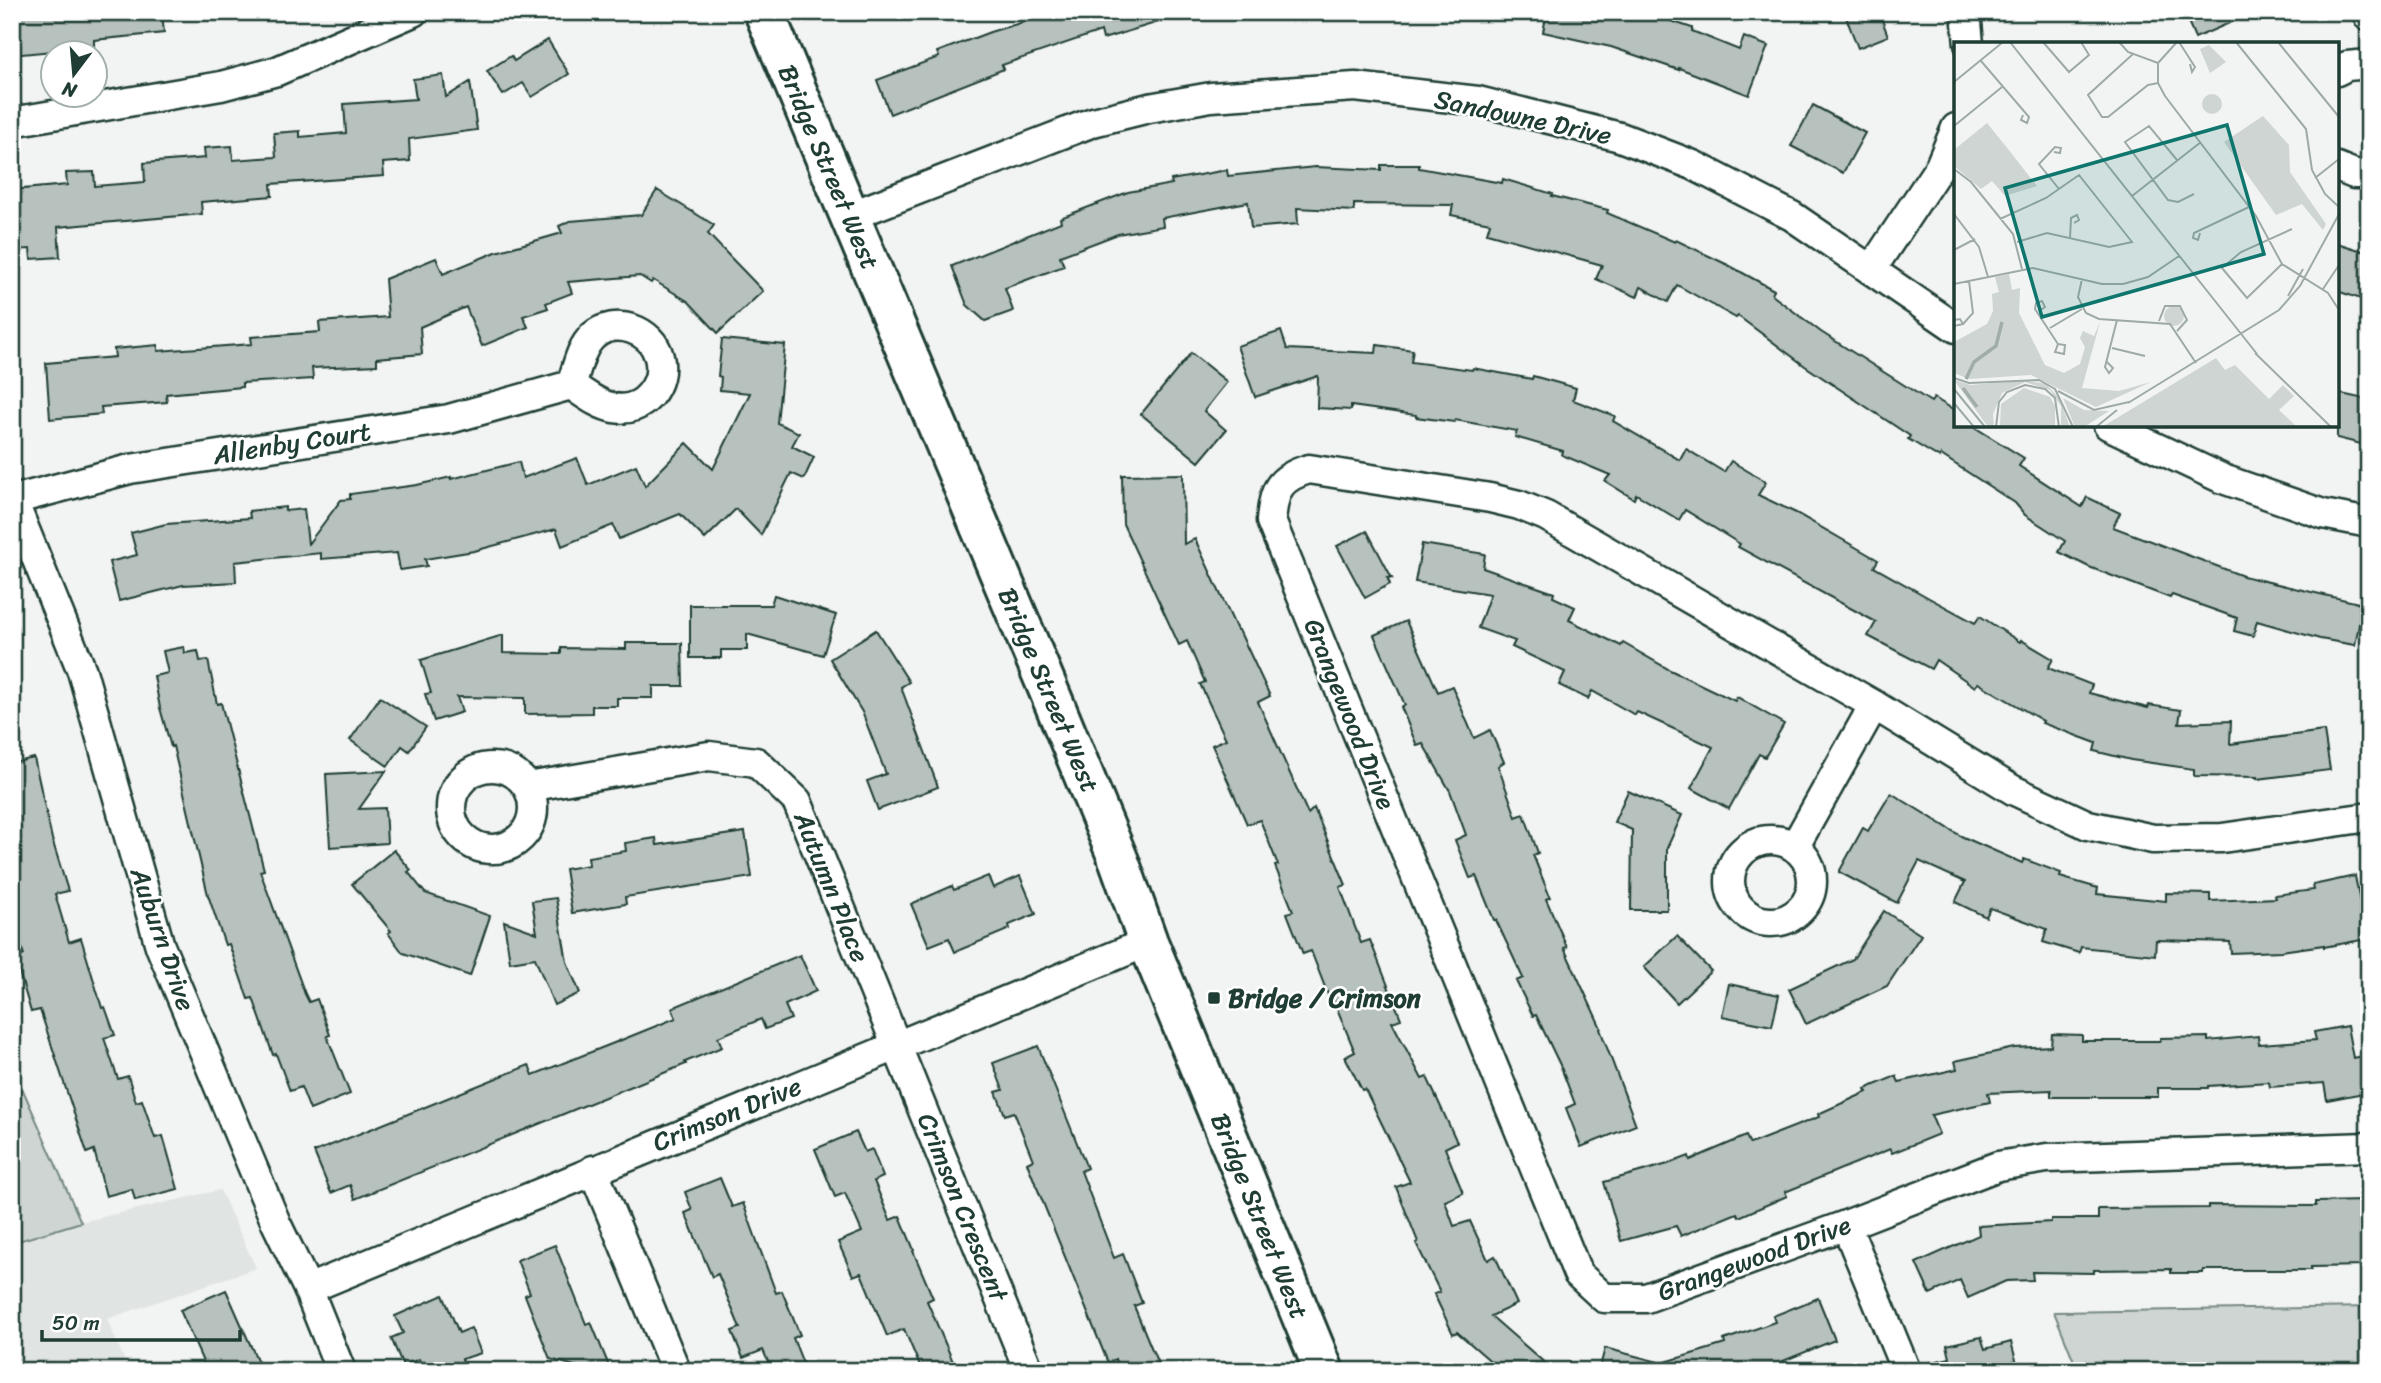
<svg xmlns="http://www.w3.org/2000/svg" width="2381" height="1383" font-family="Sriracha,sans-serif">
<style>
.built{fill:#e0e4e3}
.green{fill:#ced5d3;stroke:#768984;stroke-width:2}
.building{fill:#b7c1bd;stroke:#1f3d34;stroke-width:2}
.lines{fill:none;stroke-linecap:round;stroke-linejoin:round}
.minor-casing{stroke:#1f3d34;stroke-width:33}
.secondary-casing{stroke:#1f3d34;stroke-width:44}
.minor{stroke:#fff;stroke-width:28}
.secondary{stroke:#fff;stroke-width:38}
.poi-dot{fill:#1f3d34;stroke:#fff;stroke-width:2.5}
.labels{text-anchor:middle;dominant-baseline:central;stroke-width:5;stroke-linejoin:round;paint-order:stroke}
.street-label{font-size:26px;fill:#1f3d34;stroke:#fff}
.poi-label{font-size:26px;font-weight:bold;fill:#1f3d34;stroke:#fff;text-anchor:start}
.inset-river{fill:none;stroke:#a1adaa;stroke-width:3.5}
.inset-road{fill:none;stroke:#9eaaa7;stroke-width:2}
.view{fill:#0f766e;fill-opacity:0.15;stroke:#0f766e;stroke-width:3.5}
.inset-edge{fill:none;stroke:#1f3d34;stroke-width:3.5}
</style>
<rect width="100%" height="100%" fill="#f2f3f3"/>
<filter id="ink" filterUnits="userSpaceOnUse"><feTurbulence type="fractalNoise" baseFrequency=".0143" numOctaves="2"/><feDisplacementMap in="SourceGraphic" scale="14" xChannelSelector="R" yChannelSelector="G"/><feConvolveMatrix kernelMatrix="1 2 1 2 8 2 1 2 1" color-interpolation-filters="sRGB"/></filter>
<g filter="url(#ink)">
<!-- built -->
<polygon class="built" points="220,1190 256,1268 107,1319 129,1371 12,1371 12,1243 81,1222"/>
<!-- green -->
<g class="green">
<polygon points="12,1065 81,1222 12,1243"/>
<polygon points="2369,1307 2369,1371 2078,1371 2054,1312"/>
</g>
<!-- building -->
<g class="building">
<polygon points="12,12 162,12 164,33 94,40 94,47 12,55"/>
<polygon points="1038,12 1172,12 1172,18 1103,39 1101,31 1002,65 1004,69 890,114 877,80 939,57 937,52 990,32 1040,17"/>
<polygon points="1547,12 1644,12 1692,28 1692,31 1739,50 1744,37 1768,46 1749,95 1679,68 1679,70 1611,47 1543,32"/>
<polygon points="1844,12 1879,12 1888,36 1858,48"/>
<polygon points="2184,12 2255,12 2195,38"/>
<polygon points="548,40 569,74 532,97 523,83 503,95 487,71 511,56 514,61"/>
<polygon points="443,75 446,97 470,82 477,130 409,139 410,161 383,163 384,176 271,184 272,196 201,202 202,214 58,227 60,257 31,259 30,249 15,250 12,190 67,185 66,173 94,172 95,186 145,182 144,163 205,158 204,148 232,146 233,160 276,157 274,133 300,131 300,137 346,133 344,104 416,99 413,79"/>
<polygon points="1813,105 1865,133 1843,173 1791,146"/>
<polygon points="1381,165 1419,165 1419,168 1502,183 1503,179 1553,194 1552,196 1608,210 1607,213 1675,242 1676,240 1730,266 1774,290 1772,295 1821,332 1882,371 1931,402 1934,398 1956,411 1956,425 1971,425 2024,458 2019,466 2082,507 2087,497 2120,513 2113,527 2243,576 2363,604 2355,645 2320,639 2257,621 2253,636 2234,631 2237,618 2172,595 2170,598 2089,567 2059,552 2065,541 2025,515 2015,503 1941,455 1940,458 1908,439 1910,436 1805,366 1738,316 1736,318 1677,285 1668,302 1641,287 1637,297 1596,279 1602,265 1487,233 1490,223 1451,215 1453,205 1354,204 1354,211 1297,208 1298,224 1251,228 1248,202 1162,218 1163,226 1118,234 1060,256 1064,266 1005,288 1013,311 985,321 967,305 952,266 1061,222 1060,218 1128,192 1172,184 1171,180 1227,170 1228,176 1315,167 1381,170"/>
<polygon points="657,190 714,225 708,234 763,291 718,333 689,302 653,280 651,283 640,276 568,282 572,293 546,303 548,308 523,316 528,327 482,346 466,307 420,327 422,354 377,358 377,365 312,368 313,379 242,383 242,387 166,394 167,402 101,407 102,414 50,419 46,363 115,357 114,349 158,345 158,351 252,344 251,337 320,332 319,322 388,317 385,279 436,258 443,274 496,252 562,233 559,226 570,221 641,215"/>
<polygon points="2337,243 2369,253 2369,274 2361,299 2337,291"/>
<polygon points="1281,331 1287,349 1376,353 1377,345 1413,350 1411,362 1472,370 1473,368 1532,379 1533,376 1576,388 1573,400 1615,416 1613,421 1680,460 1686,449 1724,472 1731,461 1766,482 1758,495 1796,513 1878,560 1874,567 1929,598 1975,623 1980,616 2020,642 2021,640 2053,659 2048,668 2092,685 2089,693 2148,708 2149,705 2181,710 2179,723 2231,721 2230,744 2324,731 2330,770 2257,779 2257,777 2194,776 2194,769 2131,760 2094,751 2096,743 2042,723 2043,721 1978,683 1975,687 1936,660 1931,669 1868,636 1876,622 1738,547 1740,544 1685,510 1679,520 1636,494 1634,499 1605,481 1610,475 1562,455 1563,451 1515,437 1517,431 1455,420 1454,422 1416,417 1416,415 1351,406 1351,410 1317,408 1318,376 1255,397 1237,346"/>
<polygon points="722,339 785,345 777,423 799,433 792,446 814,457 804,479 791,473 761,535 736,509 705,539 680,514 619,539 613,525 562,546 556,529 474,551 425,559 427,566 400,570 397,553 321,559 321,553 235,562 236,582 183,585 119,601 109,562 137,555 131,533 166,524 250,518 249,511 285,507 285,511 304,509 308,544 341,500 350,499 350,494 417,485 451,477 451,479 519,462 523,478 577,458 588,485 636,465 645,486 687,443 713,469 750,393 720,390 721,377 718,376"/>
<polygon points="1191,353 1227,382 1204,411 1226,430 1199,462 1141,414"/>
<polygon points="2337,393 2369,400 2369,446 2337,438"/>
<polygon points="1183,474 1184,544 1195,539 1237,630 1239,630 1270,696 1258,702 1308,814 1314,808 1346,885 1340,887 1361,943 1370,940 1401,1019 1392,1022 1422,1079 1427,1077 1457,1142 1445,1148 1463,1193 1445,1201 1454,1226 1470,1221 1488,1260 1495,1256 1517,1304 1491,1316 1554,1371 1502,1371 1457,1332 1453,1334 1434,1294 1440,1292 1416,1243 1418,1242 1396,1187 1410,1182 1365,1089 1362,1090 1345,1057 1355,1052 1331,994 1328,995 1311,951 1303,954 1287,913 1293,911 1275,866 1278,865 1260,820 1247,824 1212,745 1226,739 1200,684 1205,682 1187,641 1179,645 1123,524 1122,475"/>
<polygon points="1367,531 1392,578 1387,577 1390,584 1365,598 1337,546"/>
<polygon points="1422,544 1485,554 1483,568 1554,593 1553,597 1575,607 1569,620 1621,646 1623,643 1670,670 1735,701 1737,697 1784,724 1765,757 1759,754 1729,809 1691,788 1713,747 1637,712 1635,715 1592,691 1588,699 1559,685 1565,672 1512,647 1515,641 1478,628 1490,594 1415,582"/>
<polygon points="774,595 836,615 823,655 747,634 747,650 721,650 721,658 690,658 690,605 771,605"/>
<polygon points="1406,621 1438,692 1452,686 1474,738 1490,730 1504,762 1498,766 1516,817 1524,814 1538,853 1533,855 1550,897 1546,899 1567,947 1564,948 1601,1028 1600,1029 1636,1125 1581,1147 1566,1108 1575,1104 1560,1065 1536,1015 1533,1016 1516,981 1523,978 1496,920 1494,920 1476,876 1470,878 1455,840 1466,835 1450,791 1423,744 1417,746 1401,707 1405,705 1374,635"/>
<polygon points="876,630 909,682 901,687 938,787 878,810 867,781 886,774 862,712 830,659"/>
<polygon points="503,635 503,653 561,654 561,648 626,649 626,643 682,643 683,686 653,686 653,698 617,698 617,706 592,706 592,713 525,714 525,698 457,697 462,712 434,721 425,694 431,693 421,660"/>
<polygon points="184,647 185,653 198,651 200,661 208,660 217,704 221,703 264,870 260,871 305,994 309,1002 317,999 330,1035 327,1036 350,1094 310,1110 301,1087 290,1091 276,1054 273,1055 253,998 248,999 229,944 225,945 208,895 173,746 171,747 160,708 154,676 168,673 163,651"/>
<polygon points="380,697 426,727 409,751 402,746 388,766 350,740"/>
<polygon points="34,758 52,839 68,891 55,894 69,942 81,938 102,1008 105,1007 115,1035 104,1038 118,1079 128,1076 136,1102 142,1100 155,1138 163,1136 178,1189 135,1200 132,1189 106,1196 94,1150 87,1153 40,1010 31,1012 15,958 24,955 12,916 12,763"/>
<polygon points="386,771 359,809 385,808 387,843 330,847 326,774"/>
<polygon points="1628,791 1682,815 1667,848 1667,910 1631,910 1632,830 1614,822"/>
<polygon points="1891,793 1961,836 2022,863 2024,859 2061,873 2060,877 2098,888 2097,894 2166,901 2166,893 2210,894 2210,901 2276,898 2275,895 2314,890 2313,885 2355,876 2367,939 2324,947 2324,945 2281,951 2231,953 2230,942 2156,940 2155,955 2081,947 2079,953 2043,942 2047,929 1990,908 1986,917 1955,902 1965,882 1919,861 1897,903 1839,872 1863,828 1868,831"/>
<polygon points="745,832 752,877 625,897 626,904 572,913 565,869 589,865 588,857 626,851 625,843 656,838 657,845"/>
<polygon points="394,850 411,870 408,872 425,893 490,916 470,976 403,953 388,933 391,931 352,884"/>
<polygon points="988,876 993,888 1020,876 1036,914 1009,925 1010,929 955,952 949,938 929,946 911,904 952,886 954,890"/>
<polygon points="556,898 567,962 580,993 554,1005 535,958 510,962 504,921 537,933 532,901"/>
<polygon points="1884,911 1921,935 1887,986 1806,1024 1789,989 1853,959"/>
<polygon points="1677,936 1711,971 1677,1003 1644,967"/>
<polygon points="800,955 816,991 785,1005 791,1019 765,1029 761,1019 718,1037 722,1047 685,1062 686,1064 355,1199 350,1185 331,1193 314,1152 529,1065 533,1075 619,1041 676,1018 672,1008"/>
<polygon points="1729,984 1779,995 1772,1026 1722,1016"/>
<polygon points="2347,1026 2353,1058 2369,1055 2369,1092 2327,1100 2324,1083 2270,1087 2269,1082 2208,1086 2208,1088 2158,1088 2158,1097 2051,1097 2051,1090 1988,1093 1990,1102 1931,1115 1939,1134 1892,1153 1890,1149 1785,1192 1787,1196 1739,1217 1737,1213 1681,1236 1676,1226 1621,1241 1604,1182 1668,1164 1689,1156 1690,1160 1746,1136 1750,1144 1819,1117 1818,1114 1867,1092 1865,1089 1896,1076 1899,1082 1957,1069 1955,1061 2014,1048 2051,1046 2052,1034 2082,1035 2082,1041 2160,1041 2160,1038 2208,1037 2208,1041 2258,1036 2259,1044 2316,1040 2314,1032"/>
<polygon points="1038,1046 1087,1168 1081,1171 1114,1258 1123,1254 1142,1303 1134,1306 1161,1371 1120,1371 1115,1359 1108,1363 1027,1163 1033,1160 1014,1112 1005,1115 996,1092 1003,1090 993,1063"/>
<polygon points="856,1132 865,1152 872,1149 883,1177 874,1181 890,1220 900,1216 914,1250 913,1251 933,1298 927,1301 957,1371 922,1371 904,1329 887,1336 861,1273 853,1276 838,1242 862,1232 845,1193 835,1197 815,1149"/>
<polygon points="720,1178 732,1207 743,1203 776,1293 782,1291 800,1335 793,1338 806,1371 772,1371 763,1350 743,1358 732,1331 740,1328 718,1274 712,1277 685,1213 692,1210 685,1192"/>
<polygon points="2365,1201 2366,1266 2311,1267 2311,1270 2203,1270 2203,1273 2171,1273 2171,1269 2094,1270 2094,1273 2032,1272 2033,1280 2006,1281 1968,1298 1960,1280 1930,1294 1916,1263 1979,1235 1978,1226 2051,1222 2051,1219 2098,1219 2098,1209 2208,1208 2208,1205 2316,1206 2316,1202"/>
<polygon points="555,1245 586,1324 591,1322 611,1371 592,1371 550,1359 525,1295 530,1293 517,1260"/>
<polygon points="226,1290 262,1371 207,1371 180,1310"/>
<polygon points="443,1295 459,1333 471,1328 481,1353 462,1359 467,1371 424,1371 419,1359 403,1366 391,1338 403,1333 395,1316"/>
<polygon points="1818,1298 1835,1340 1783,1361 1787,1371 1599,1371 1605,1348 1662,1363 1725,1344 1724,1340 1775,1322 1773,1316"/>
<polygon points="1981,1337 1985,1349 2011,1342 2019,1371 1929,1371 1928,1363 1950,1358 1947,1345"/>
</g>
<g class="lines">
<defs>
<g id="minor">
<polyline points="1966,12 1969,44"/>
<polyline points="2367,12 2369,17"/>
<polyline points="2337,71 2347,66 2369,64"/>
<polyline points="12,122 221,86 277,71 413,12"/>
<polyline points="2337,167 2354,174 2369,174"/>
<polyline points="850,216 1093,122 1149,108 1211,97 1355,87 1478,101 1620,137 1693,165 1792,216 1956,328"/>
<polyline points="1871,270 1940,166 1956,128"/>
<polyline points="2108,425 2223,479 2323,514 2369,523"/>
<polyline points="12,498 82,671 160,946 276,1223 308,1289 341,1371"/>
<path d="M13,500L130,469L449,419L571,385C585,394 598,405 614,408C643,414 666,384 659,357C652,329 615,317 593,336C580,348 577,369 571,385"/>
<circle cx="492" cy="808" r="41"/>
<polyline points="528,787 709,756 756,762 797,801 1029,1371"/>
<path d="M2369,817L2222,838L2153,839L2088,825L2013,790L1874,705L1546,516L1519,505L1490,498L1309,469C1278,478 1274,490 1271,521L1578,1274L1604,1298H1646L1846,1225L1998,1166L2047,1158L2369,1147"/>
<circle cx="1771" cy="881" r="41"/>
<polyline points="1795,846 1874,705"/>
<polyline points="593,1170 676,1371"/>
<polyline points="1846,1225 1906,1371"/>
<polyline points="308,1289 1148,942"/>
</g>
<polyline id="secondary" points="764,12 1054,703 1119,861 1148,942 1324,1371"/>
</defs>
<!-- minor casing -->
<use href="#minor" class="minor-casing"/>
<!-- secondary casing -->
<use href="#secondary" class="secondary-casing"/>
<!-- minor -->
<use href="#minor" class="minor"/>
<!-- secondary -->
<use href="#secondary" class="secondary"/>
</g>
</g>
<!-- markers -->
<rect class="poi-dot" x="1207" y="991" width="14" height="14" rx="3.5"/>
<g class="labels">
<!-- street labels -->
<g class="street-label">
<text transform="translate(1523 117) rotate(12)">Sandowne Drive</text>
<text transform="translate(829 167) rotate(67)">Bridge Street West</text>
<text transform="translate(292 443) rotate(-9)">Allenby Court</text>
<text transform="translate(1049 690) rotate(67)">Bridge Street West</text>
<text transform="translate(1350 714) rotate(68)">Grangewood Drive</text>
<text transform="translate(832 887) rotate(68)">Autumn Place</text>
<text transform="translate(163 939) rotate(71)">Auburn Drive</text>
<text transform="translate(727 1114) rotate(-22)">Crimson Drive</text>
<text transform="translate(963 1207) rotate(68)">Crimson Crescent</text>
<text transform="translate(1260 1216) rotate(68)">Bridge Street West</text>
<text transform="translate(1754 1258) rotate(-20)">Grangewood Drive</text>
</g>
<!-- poi labels -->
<g class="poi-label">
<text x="1228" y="998">Bridge / Crimson</text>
</g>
</g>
<!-- overview -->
<g transform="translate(1954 42)">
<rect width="385" height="385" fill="#f2f3f3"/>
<path d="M255,3L272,20L256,31L246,7ZM248 62a10 10 0 1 1 20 0a10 10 0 1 1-20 0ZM309,74L335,103L336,130L372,182L369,188L348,162L322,173L270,100ZM33,81L54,107L83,144L51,154L38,139L27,147L0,124L1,107ZM55,232L58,248L66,246L65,271L91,323L110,331L126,322L131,305L126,296L129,289L140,294L146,280L128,346L165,349L197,340L142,365L77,333L15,337L0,331V300L33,282L39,269L38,252L45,250L41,235ZM210 274a10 10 0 1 1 20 0a10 10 0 1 1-20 0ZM262,316L271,328L281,323L315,357L329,343L340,354L325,368L343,385H148ZM0,338L17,343L69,338L92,342L105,356L116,385H107V364L96,348L71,340L48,351L39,372L40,385H34ZM70,346L96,355L101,364V385H46L47,362ZM109,356L130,368L155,369L130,385H121Z" fill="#ced5d3"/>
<path class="inset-river" d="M12,337L20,320L42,304L48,280M9,346L23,365"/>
<path class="inset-road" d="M56,0L303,312M89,0L115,30L135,13L127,0M165,0L174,10L204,21M223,0L204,21V41L211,54L302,174L328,222L374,251L385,268M225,0L241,25L238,30L236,22M282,0L352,87L358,128L371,152L385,165M324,0L385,75M179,12L134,53L148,75H154L194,43L204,41M27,19L75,75L73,81L67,78L69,73M0,40L49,0M0,84L48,45M100,110L106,111L107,106L101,105L85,122L105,147M223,118L195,84L171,100L214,158L224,160L240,152M0,127L17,140L59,192L68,227M361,136L385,117M178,154L247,100M0,172L25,205L34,235M46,177L92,156L125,133L178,200L155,205L93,191L63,200M246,191L244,198L239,196L240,191L295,165M116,196L117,176L123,173L125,178L120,181M0,208L21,197M328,222L293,256L268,226L287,210L338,187M128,237L124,255L132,271L145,277L216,282L242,321M0,242L79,226L148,242H169L194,235L225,214M369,247L385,223M334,254L349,227M85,269L91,265L88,259L82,261L81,267L104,302L101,310L110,312L111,303L104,302M0,278L6,277L9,282L0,284M205,279L211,264H226L233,278L223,289M9,282L19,271L15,239M96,286L128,267M158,306L191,314M301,311L377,385M153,320L159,326L155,331L151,325L163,278M0,336L15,341L85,338L101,347L119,385M0,347L31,385M104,349L140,368L175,360M0,361L20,385M174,361L325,268L346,244L385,172M42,385L45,360L53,350L71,343L91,347L101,356L105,385M142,385L163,368"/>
<path class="view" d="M273,83L310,212L88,275L51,146Z"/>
<rect width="385" height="385" class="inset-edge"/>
</g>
<!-- margin -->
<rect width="2381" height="1383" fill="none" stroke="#fff" stroke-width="42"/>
<rect x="21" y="21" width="2339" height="1341" fill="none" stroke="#1f3d34" stroke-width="2.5" filter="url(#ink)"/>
<!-- north arrow -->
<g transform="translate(74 74) rotate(196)"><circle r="33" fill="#ffffff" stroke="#a5b1ae" stroke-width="2"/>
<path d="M0-5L12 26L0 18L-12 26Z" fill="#1f3d34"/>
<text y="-10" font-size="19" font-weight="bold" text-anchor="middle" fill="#1f3d34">N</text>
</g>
<!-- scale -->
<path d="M42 1330v10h198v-10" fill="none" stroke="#1f3d34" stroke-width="3.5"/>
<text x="52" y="1330" font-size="21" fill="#1f3d34" stroke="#ffffff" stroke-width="5" paint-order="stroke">50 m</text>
</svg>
